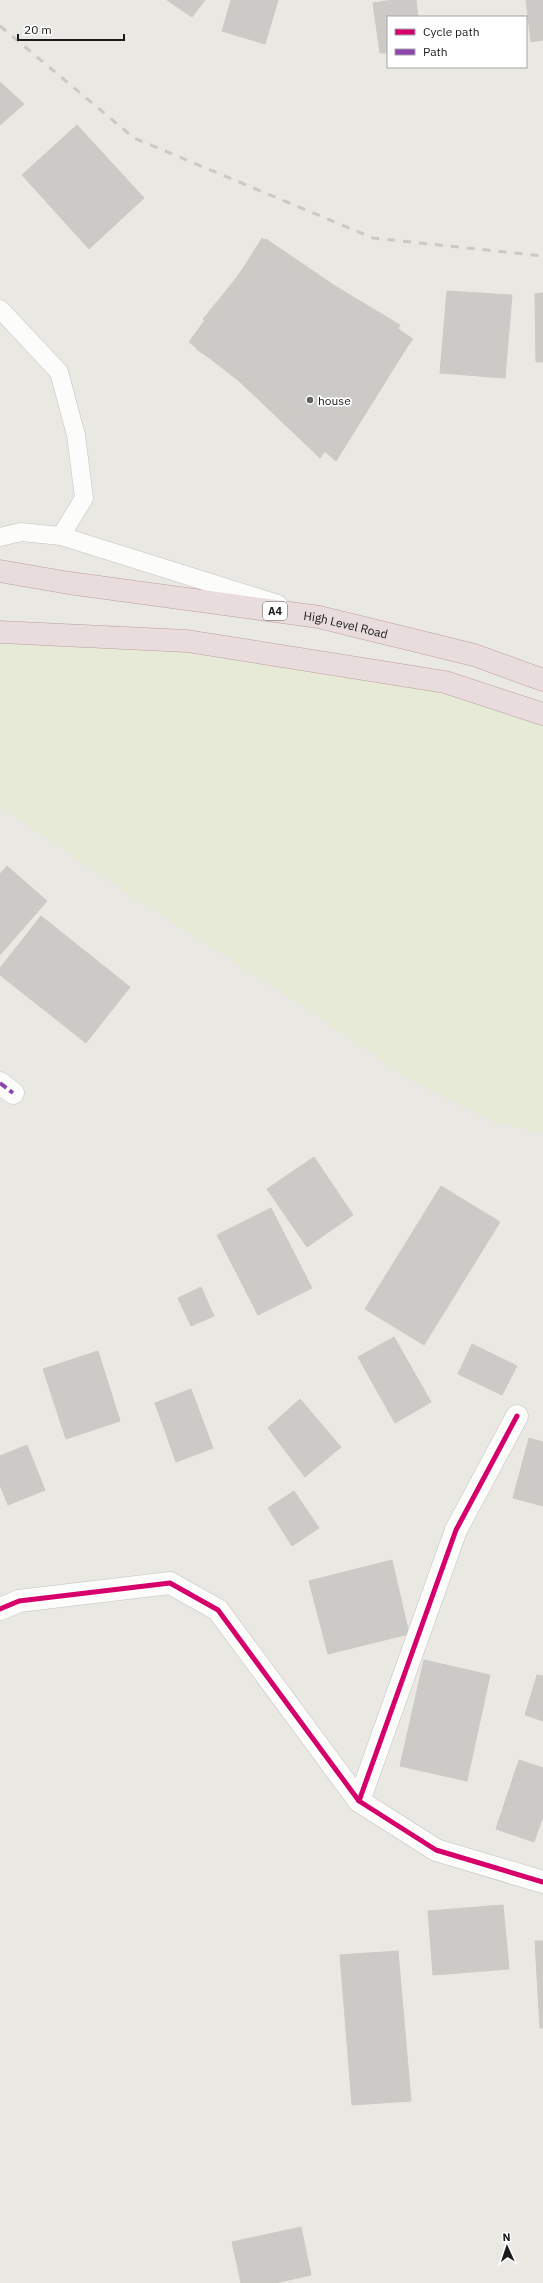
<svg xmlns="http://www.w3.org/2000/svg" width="543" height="2283" font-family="'IBM Plex Sans',sans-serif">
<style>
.farmland{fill:#e6ead6}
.building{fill:#cccac6;stroke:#cccac4}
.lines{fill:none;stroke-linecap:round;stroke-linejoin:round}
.lane-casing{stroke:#c2c2bf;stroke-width:19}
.street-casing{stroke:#c2c2bf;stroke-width:23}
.highway-casing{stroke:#be9c9f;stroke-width:23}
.lane{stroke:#fcfcfb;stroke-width:18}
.street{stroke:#fcfcfb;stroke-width:22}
.highway{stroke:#e8dddc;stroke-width:22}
.rail{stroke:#c9c9c8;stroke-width:3;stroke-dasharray:8 8;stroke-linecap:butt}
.quiet{stroke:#8e44ad;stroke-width:4;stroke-dasharray:8 4;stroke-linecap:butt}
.cycleway-casing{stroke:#fff;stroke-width:8}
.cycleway{stroke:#d6006c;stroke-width:5}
.poi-dot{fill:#636361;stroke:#fff;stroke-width:1.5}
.labels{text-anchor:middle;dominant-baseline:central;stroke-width:3.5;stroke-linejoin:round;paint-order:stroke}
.shield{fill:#fff;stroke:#5f5f5f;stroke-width:1}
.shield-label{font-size:11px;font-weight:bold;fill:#1b1b1b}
.poi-label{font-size:12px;fill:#1b1b1b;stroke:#fff;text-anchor:start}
.street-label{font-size:12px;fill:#1b1b1b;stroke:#fff}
</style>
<rect width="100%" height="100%" fill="#e9e8e3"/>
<!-- farmland -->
<polygon class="farmland" points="166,643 333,663 543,718 543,1133 494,1123 414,1083 301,1005 128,894 0,807 0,645"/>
<!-- building -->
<g class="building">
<polygon points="167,0 205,0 192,17"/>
<polygon points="231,0 278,0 265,44 222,31"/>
<polygon points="393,0 416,0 418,17 388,17 388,53 380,53 373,3"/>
<polygon points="526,0 543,0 543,40 531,42"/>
<polygon points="0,82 24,104 0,125"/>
<polygon points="77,125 144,198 89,249 22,175"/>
<polygon points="262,238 401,342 320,458 198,342"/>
<polygon points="266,239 413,339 336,440 195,334"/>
<polygon points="264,240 401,338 331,453 189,342"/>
<polygon points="260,242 407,347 336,461 197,341"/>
<polygon points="266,242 398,345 340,426 203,319"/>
<polygon points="263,243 400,325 335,441 196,345"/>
<polygon points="266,243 396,347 342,441 203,330"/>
<polygon points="267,245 407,340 340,447 192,339"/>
<polygon points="263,250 378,330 361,358 384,379 329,429 200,331"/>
<polygon points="243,282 379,361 328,434 196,349"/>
<polygon points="447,291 512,295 505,378 440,373"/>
<polygon points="543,293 543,362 536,362 535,294"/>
<polygon points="7,866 47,901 0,955 0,874"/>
<polygon points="41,916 130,987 86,1043 0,975 0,968"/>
<polygon points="314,1157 353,1215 307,1247 267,1189"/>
<polygon points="441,1186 500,1222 424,1345 365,1309"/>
<polygon points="271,1208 312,1288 258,1315 217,1235"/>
<polygon points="201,1287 214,1316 191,1326 178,1298"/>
<polygon points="394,1337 431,1402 395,1423 358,1357"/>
<polygon points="472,1344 517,1366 502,1395 458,1374"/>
<polygon points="98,1351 120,1421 66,1439 43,1369"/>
<polygon points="191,1389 213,1448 176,1462 155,1403"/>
<polygon points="300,1399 341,1447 305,1477 268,1428"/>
<polygon points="529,1438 543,1442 543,1506 513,1498"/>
<polygon points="27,1445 45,1490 8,1505 0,1485 0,1456"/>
<polygon points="294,1491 319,1528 292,1546 268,1508"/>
<polygon points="392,1560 409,1634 328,1654 309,1581"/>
<polygon points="424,1660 490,1675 467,1781 400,1766"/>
<polygon points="537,1675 543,1676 543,1721 525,1715"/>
<polygon points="519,1760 543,1768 543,1816 534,1842 496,1829"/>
<polygon points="503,1905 509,1969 433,1975 428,1911"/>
<polygon points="535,1941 543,1941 543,2028 540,2028"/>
<polygon points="398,1951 411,2101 352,2105 340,1955"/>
<polygon points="301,2227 311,2275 275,2283 241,2283 232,2242"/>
</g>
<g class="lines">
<defs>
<g id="lane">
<polyline points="0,309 59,372 76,435 84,498 61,536"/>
<polyline points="0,537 21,532 61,536 278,604"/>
</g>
<g id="street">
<polyline points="0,1083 13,1093"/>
<polyline points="0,1609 19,1601 170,1583 218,1610 359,1801 436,1850 543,1882"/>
<polyline points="359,1801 456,1530 517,1416"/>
</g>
<g id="highway">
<path id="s1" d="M0,571L69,583L319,617L474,655L543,680"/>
<polyline points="0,632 187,641 445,682 543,714"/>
</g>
</defs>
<!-- lane casing -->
<use href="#lane" class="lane-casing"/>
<!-- street casing -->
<use href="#street" class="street-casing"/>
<!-- highway casing -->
<use href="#highway" class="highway-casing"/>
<!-- lane -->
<use href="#lane" class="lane"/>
<!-- street -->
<use href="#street" class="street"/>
<!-- highway -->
<use href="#highway" class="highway"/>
<!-- rail -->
<polyline class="rail" points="0,26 134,138 373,238 543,256"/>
<!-- quiet -->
<polyline class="quiet" points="0,1083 13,1093"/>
<defs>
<g id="cycleway">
<polyline points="0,1609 19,1601 170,1583 218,1610 359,1801 436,1850 543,1882"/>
<polyline points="359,1801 456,1530 517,1416"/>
</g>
</defs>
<!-- cycleway casing -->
<use href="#cycleway" class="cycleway-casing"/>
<!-- cycleway -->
<use href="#cycleway" class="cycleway"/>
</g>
<!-- markers -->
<circle class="poi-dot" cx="310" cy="400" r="4"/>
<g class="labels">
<!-- shield labels -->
<rect class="shield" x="263" y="602" width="24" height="18" rx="3"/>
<g class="shield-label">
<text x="275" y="611">A4</text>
</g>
<!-- poi labels -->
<g class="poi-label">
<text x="318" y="400">house</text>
</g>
<!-- street labels -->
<g class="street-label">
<text stroke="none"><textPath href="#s1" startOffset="350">High Level Road</textPath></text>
</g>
</g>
<!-- legend -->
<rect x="387" y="16" width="140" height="52" fill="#ffffff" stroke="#a4a4a4"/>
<rect x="395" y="29" width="20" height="6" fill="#d6006c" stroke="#a4a4a4"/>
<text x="423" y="36" font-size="12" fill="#1b1b1b">Cycle path</text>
<rect x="395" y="49" width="20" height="6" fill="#8e44ad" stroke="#a4a4a4"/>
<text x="423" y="56" font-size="12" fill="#1b1b1b">Path</text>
<!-- north arrow -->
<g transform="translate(507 2247) rotate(357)" stroke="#ffffff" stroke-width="3" paint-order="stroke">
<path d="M0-3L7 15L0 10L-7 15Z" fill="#1b1b1b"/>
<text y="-6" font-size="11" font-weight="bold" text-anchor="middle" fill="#1b1b1b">N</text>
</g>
<!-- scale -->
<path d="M18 34v6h106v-6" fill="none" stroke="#1b1b1b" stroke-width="2"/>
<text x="24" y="34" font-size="12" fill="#1b1b1b" stroke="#ffffff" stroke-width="3" paint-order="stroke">20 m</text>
</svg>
